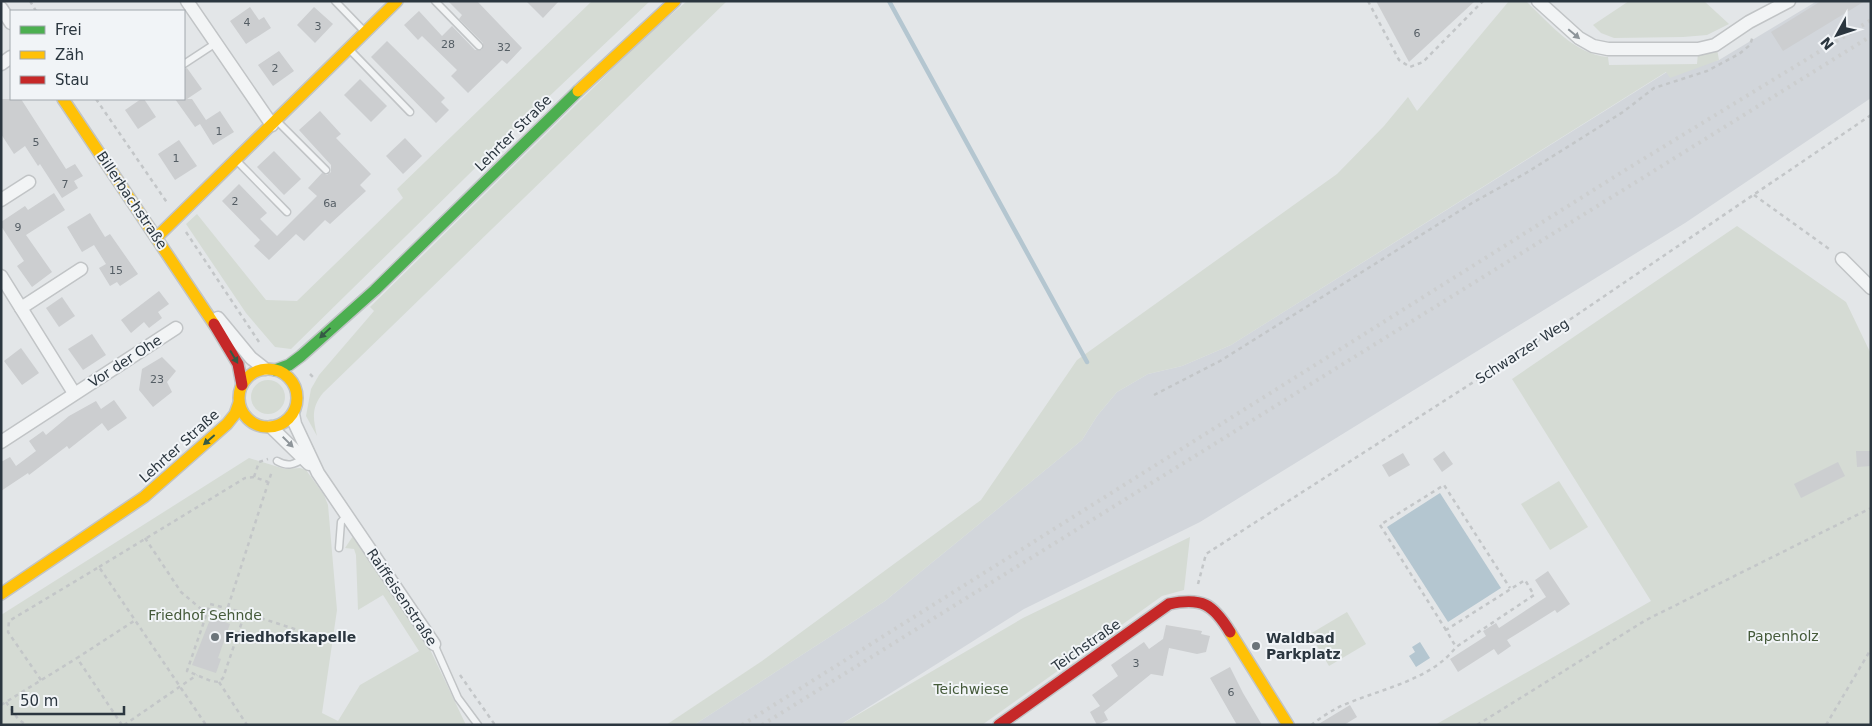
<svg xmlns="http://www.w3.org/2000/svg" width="1872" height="726" font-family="'DejaVu Sans',sans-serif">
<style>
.built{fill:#d2d6db}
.green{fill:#d5dbd4}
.water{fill:#b4c6d0}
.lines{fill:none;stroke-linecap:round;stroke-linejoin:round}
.stream{stroke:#b4c6d0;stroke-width:4.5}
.building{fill:#ccced0}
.lane-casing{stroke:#c1c4c6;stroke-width:9}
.street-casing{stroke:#c1c4c6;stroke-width:15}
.fast-casing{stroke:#c1c4c6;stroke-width:14}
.slow-casing{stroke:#c1c4c6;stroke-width:14}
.jam-casing{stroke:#c1c4c6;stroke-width:14}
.path{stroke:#c3c6c8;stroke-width:2.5;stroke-dasharray:4 4;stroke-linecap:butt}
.lane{stroke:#f2f4f5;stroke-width:6}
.street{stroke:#f2f4f5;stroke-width:12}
.fast{stroke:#4caf50;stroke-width:11}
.slow{stroke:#ffc107;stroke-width:11}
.jam{stroke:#c62828;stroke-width:11}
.rail{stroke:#cccecf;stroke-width:4;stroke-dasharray:2.5 5;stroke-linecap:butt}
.oneway{fill:#8e959a}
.oneway2{fill:#355a44}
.poi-dot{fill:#6b747a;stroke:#f1f4f7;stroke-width:2}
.labels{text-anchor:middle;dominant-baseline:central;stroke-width:4;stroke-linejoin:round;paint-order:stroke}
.number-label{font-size:11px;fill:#545d64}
.street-label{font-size:14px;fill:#2b363f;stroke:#f1f4f7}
.park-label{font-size:14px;fill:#455a3a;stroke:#f1f4f7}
.poi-label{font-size:14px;font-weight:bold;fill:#2b363f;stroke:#f1f4f7;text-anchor:start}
</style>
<rect width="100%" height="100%" fill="#e3e6e8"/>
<!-- built -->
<polygon class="built" points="1817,1 1871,1 1871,98 1685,223 1200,522 1024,609 840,725 694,725 885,601 1082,440 1097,416 1117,392 1148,374 1182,366 1231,345 1667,72 1719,60"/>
<!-- green -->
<g class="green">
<polygon points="592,1 650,1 520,124 291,349 275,347 246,313 186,224 197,214 266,300 297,301 403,198 397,189"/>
<path d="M687,1H727L323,393C311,408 313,418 317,436L306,416L311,389L319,375L374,311L370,307L642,40Z"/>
<path d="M1509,1H1526C1550,24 1574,54 1608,57L1609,65L1697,64L1698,53L1717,49L1719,60L1670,78L1666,72L1231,345L1182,366L1148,374L1117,392L1097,416L1082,440L885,601L694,725H666L762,661L981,500L1077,360L1337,174L1384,126L1408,97L1417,111Z"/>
<polygon points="1629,1 1704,1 1729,24 1707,35 1683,37 1614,38 1601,33 1593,25"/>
<polygon points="1737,226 1846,302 1871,354 1871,725 1435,725 1651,601 1512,379"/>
<circle cx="268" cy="397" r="17"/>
<polygon points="249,458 285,469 300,468 306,470 324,495 328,505 337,610 322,713 338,721 360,685 419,651 383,595 358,610 356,555 354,549 345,548 353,536 359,543 427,643 466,725 1,725 1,615"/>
<polygon points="1559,481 1588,527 1550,550 1521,504"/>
<polygon points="1190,537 1184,590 1162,596 982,725 840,725 1023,618"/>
<polygon points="1347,612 1366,644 1329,666 1310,634"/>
</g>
<!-- water -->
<g class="water">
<polygon points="1440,493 1501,588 1448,622 1387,527"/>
<polygon points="1420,642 1430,658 1416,667 1409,656 1415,652 1412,647"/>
</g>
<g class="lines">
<!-- stream -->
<polyline class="stream" points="889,1 1087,362"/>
</g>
<!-- building -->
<g class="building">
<polygon points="448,1 477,1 522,48 507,64 502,60 468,93 451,76 457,70 422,36 418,40 404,25 419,11 442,36 452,26 475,50 482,50 483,43 459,19 462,15"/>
<polygon points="526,1 559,1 543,18"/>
<polygon points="1376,1 1475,1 1409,62"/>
<polygon points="1821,1 1865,1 1783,51 1771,32"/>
<polygon points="250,7 259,20 264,17 271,28 246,44 230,21"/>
<polygon points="314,7 333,24 315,43 297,25"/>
<polygon points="387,41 445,98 441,102 449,110 436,123 371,57"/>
<polygon points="279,51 294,71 273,86 258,65"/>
<polygon points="187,68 202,89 187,99 192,99 206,120 220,111 234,132 213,145 200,124 195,127 175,99 184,99 184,69"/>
<polygon points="360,79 387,106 371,122 344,95"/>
<polygon points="1,99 21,99 66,169 75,164 83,176 74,181 78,188 62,198 40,164 38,166 25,146 14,154 1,134"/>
<polygon points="141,99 144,99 156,117 138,129 125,110"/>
<polygon points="320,111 341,134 336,138 371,174 360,185 366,191 330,224 325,220 304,241 296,234 269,260 254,246 260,240 222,201 239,184 267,213 260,219 277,236 317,196 308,188 322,173 327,175 331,172 331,165 299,130"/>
<polygon points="405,138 422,156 403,174 386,156"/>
<polygon points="179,140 197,166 175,180 158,154"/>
<polygon points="274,151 301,179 284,195 257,167"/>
<polygon points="54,193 65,210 26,235 52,272 32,287 17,266 24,261 1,226 1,222 25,206 28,210"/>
<polygon points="90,213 105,237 110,234 138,274 120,286 117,282 110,286 99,268 106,264 94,245 82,252 67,227"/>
<polygon points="159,291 169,304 158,312 162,318 149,328 144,322 131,333 121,320"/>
<polygon points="62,297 75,316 59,327 46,308"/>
<polygon points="92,334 106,355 83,370 68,349"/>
<polygon points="21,348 39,373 22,385 4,361"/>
<polygon points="162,357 176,371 167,382 172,392 153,407 139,390 142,369"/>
<polygon points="114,400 127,418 108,431 102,423 69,449 67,446 29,475 28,473 1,491 1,462 10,457 16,466 36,451 29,441 43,431 46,435 69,416 96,401 101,409"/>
<polygon points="1444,451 1453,464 1442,472 1433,459"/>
<polygon points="1856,451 1871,451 1871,466 1857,467"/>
<polygon points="1403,453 1410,465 1389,477 1382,465"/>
<polygon points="1838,462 1845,476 1801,498 1794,484"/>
<polygon points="1548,571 1570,604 1557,613 1555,610 1507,640 1511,646 1498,655 1494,649 1458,672 1450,659 1486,636 1483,631 1496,623 1499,628 1546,597 1535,580"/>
<polygon points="211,617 230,624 218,658 221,659 216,673 192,665"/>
<polygon points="1166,625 1202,631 1201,634 1210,636 1206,652 1197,654 1169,648 1163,676 1151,674 1104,712 1108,720 1097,725 1090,712 1100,706 1092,695 1118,676 1111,665 1144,642 1149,649 1163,639"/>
<polygon points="1230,667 1243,693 1262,725 1237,725 1210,678"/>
<polygon points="1350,705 1357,717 1344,725 1317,725"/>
</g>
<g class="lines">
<defs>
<g id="lane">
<polyline points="335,1 364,31"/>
<polyline points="435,1 479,46"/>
<polyline points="350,50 410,112"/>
<polyline points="184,64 216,43"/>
<polyline points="277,121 326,170"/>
<polyline points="237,161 287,212"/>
<path d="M277,461C288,467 294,465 304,458"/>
<polyline points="339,548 341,522 347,515"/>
<polyline points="434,644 458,698 478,725"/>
</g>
<g id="street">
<polyline points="187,1 272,125"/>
<polyline points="1538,1 1579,38 1593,46 1608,49 1698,49 1715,45 1749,22 1789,1"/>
<polyline points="1,8 11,23"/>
<polyline points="1,64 11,57"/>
<polyline points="1,200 29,182"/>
<polyline points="1842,259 1871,288"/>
<polyline points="1,276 74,393"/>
<polyline points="21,308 81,269"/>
<polyline points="218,318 251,358 265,369"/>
<polyline points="293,414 295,424 318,473 434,644"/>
<polyline points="271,427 309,464"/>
<polyline points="1,442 176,328"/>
</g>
<polyline id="fast" points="275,370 289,365 301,356 375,290 578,91"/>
<g id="slow">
<polyline points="578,91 675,1"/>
<polyline points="63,99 214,324"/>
<polyline points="157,237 397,1"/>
<circle cx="268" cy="398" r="29"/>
<polyline points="1,594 144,497 227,424 235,414 239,403"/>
<polyline points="1230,632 1288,725"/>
</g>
<g id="jam">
<polyline points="214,324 238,364 242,385"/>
<path d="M999,725L1169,604C1202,597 1213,604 1230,632"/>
</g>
</defs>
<!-- lane casing -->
<use href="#lane" class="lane-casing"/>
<!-- street casing -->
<use href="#street" class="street-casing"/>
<!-- fast casing -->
<use href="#fast" class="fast-casing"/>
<!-- slow casing -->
<use href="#slow" class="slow-casing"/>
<!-- jam casing -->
<use href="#jam" class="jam-casing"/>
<!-- path -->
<g class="path">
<polyline points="30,1 36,11"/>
<polyline points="1368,1 1399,60 1410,67 1423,62 1483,1"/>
<polyline points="96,99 168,204"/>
<polyline points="1754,195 1832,251"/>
<polyline points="186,232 261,345"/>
<polyline points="310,374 313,377"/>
<polyline points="1154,395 1220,361 1472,203 1526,173 1623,112 1654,88 1707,71 1739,54 1750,45 1753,36"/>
<polyline points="254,477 259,462 268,459"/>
<polyline points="145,538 181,592 207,614"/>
<polyline points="99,567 245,478 254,477 268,482"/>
<polyline points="1198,584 1206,554 1556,329 1871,115"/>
<polyline points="228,607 272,471"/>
<polyline points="245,613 210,604 187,671 211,681 219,682 223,678 245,613 307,633 342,635"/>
<polyline points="1446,630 1380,525 1444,485 1510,588"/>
<polyline points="460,675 495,725"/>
<polyline points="41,680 8,632 9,621 99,567 206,725"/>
<polyline points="219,682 247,725"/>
<polyline points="6,702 18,719 26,725"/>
<polyline points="1,705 77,658"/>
<polyline points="122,725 77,658 134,621"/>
<polyline points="124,725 197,675"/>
<path d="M1311,725C1319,719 1328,713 1337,708C1374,690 1430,682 1456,647L1534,595L1525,580L1446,630L1456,647"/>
<polyline points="1477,725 1646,620 1871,508"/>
<polyline points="1826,725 1871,649"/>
</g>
<!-- lane -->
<use href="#lane" class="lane"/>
<!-- street -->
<use href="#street" class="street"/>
<!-- fast -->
<use href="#fast" class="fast"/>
<!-- slow -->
<use href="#slow" class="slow"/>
<!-- jam -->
<use href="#jam" class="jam"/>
<!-- rail -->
<g class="rail">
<polyline points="742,725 1627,169 1871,20"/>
<polyline points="762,725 1871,36"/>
</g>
</g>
<!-- one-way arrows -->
<defs><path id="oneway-solid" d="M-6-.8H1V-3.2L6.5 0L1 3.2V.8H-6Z" transform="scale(1.25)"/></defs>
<g class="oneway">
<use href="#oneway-solid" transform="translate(1574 34) rotate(40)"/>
<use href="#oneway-solid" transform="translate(288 442) rotate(45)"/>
</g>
<g class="oneway2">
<use href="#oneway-solid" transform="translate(325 333) rotate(137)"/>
<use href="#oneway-solid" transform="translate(234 357) rotate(59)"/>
<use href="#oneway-solid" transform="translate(209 440) rotate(139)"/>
</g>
<!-- markers -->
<g class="poi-dot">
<circle cx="215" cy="637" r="5"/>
<circle cx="1256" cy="646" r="5"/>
</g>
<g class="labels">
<!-- number labels -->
<g class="number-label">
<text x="247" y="22">4</text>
<text x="318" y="26">3</text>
<text x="1417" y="33">6</text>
<text x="448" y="44">28</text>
<text x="504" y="47">32</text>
<text x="275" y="68">2</text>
<text x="219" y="131">1</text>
<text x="36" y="142">5</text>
<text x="176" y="158">1</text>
<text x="65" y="184">7</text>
<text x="235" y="201">2</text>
<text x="330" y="203">6a</text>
<text x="18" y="227">9</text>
<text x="116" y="270">15</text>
<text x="157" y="379">23</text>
<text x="1136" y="663">3</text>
<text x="1231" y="692">6</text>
</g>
<!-- street labels -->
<g class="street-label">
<text transform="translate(513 133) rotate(-45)">Lehrter Straße</text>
<text transform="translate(132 200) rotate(56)">Billerbachstraße</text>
<text transform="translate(1522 351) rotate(-33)">Schwarzer Weg</text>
<text transform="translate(125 361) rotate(-33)">Vor der Ohe</text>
<text transform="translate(179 446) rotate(-42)">Lehrter Straße</text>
<text transform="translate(402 597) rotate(56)">Raiffeisenstraße</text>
<text transform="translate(1086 645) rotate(-35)">Teichstraße</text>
</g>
<!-- park labels -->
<g class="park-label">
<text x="205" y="615">Friedhof Sehnde</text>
<text x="1783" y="636">Papenholz</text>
<text x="971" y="689">Teichwiese</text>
</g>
<!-- poi labels -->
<g class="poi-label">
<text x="225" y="637">Friedhofskapelle</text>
<text x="1266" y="638">Waldbad<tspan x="1266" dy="16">Parkplatz</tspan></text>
</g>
</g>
<!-- border -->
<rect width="1872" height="726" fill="none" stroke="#2b363f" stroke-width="5"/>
<!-- legend -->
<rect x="10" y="10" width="175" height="90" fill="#f1f4f7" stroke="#a2a8ad"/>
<rect x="20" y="26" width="25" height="8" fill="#4caf50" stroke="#a2a8ad"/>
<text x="55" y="35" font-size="15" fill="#2b363f">Frei</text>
<rect x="20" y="51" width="25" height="8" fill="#ffc107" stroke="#a2a8ad"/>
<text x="55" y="60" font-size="15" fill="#2b363f">Zäh</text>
<rect x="20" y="76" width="25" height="8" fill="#c62828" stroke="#a2a8ad"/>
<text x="55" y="85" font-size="15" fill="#2b363f">Stau</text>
<!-- north arrow -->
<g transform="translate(1837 35) rotate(230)" stroke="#f1f4f7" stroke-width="4" paint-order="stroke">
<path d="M0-4L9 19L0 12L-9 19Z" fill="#2b363f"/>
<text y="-8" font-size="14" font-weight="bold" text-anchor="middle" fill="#2b363f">N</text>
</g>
<!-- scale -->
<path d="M12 706v8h112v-8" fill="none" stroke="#2b363f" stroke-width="2.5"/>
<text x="20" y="706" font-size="15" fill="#2b363f" stroke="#f1f4f7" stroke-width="4" paint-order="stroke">50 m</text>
</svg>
